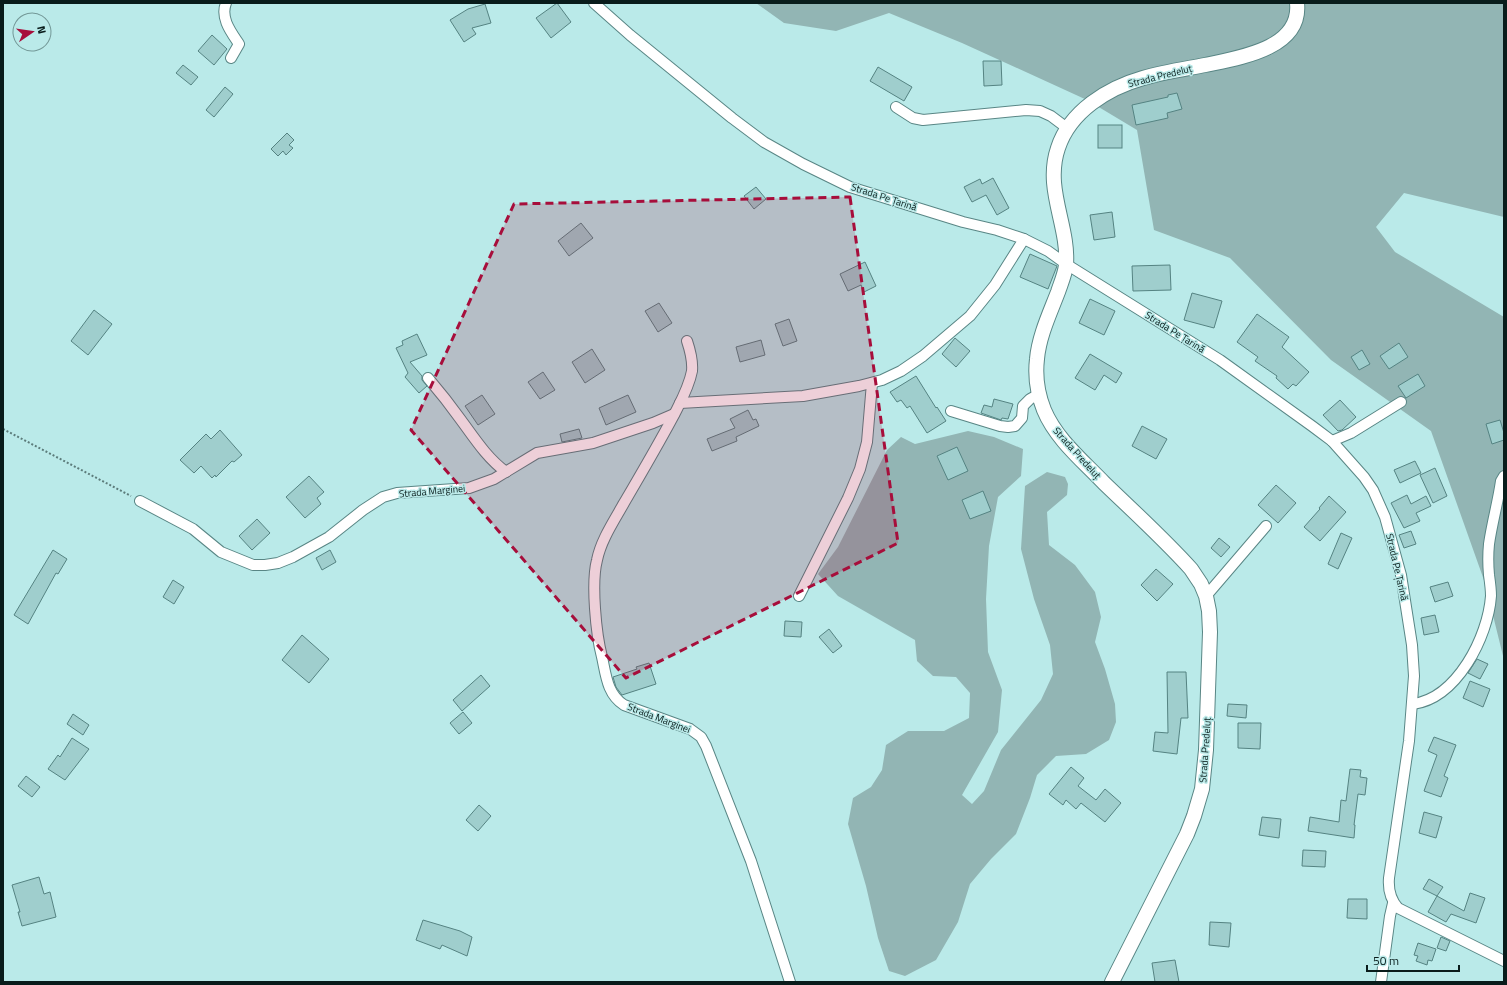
<svg xmlns="http://www.w3.org/2000/svg" width="1507" height="985" font-family="'Titillium Web',sans-serif">
<style>
.green{fill:#92b5b4}
.building{fill:#9fcecd;stroke:#558382}
.lines{fill:none;stroke-linecap:round;stroke-linejoin:round}
.minor-casing{stroke:#598685;stroke-width:12}
.secondary-casing{stroke:#598685;stroke-width:16}
.path{stroke:#5c7c7b;stroke-width:2;stroke-dasharray:2 2;stroke-linecap:butt}
.minor{stroke:#fff;stroke-width:10}
.secondary{stroke:#fff;stroke-width:14}
.marked{fill:#a70e3b;fill-opacity:0.2;stroke:#a70e3b;stroke-width:3;stroke-dasharray:8 5;stroke-linejoin:round}
.labels{text-anchor:middle;dominant-baseline:central;stroke-width:3;stroke-linejoin:round;paint-order:stroke}
.street-label{font-size:10px;fill:#091c1b;stroke:#baeae9}
</style>
<rect width="100%" height="100%" fill="#baeae9"/>
<!-- green -->
<g class="green">
<polygon points="756,3 1504,3 1504,217 1404,193 1376,227 1395,252 1504,317 1504,660 1485,583 1431,431 1331,360 1230,258 1154,230 1137,130 1087,100 962,43 889,13 836,31 784,23"/>
<polygon points="968,431 994,437 1023,449 1021,476 998,497 989,546 986,599 988,652 1002,690 998,732 962,795 972,804 984,791 1001,750 1041,700 1053,674 1050,645 1034,599 1021,549 1025,486 1047,472 1065,477 1068,484 1067,495 1047,512 1049,545 1075,565 1095,592 1101,617 1095,642 1105,669 1115,704 1116,722 1109,740 1086,754 1056,756 1037,775 1030,798 1016,834 991,859 970,884 958,922 936,960 905,976 889,971 878,938 866,886 848,824 853,798 871,787 882,770 886,745 908,731 944,731 969,718 970,693 956,677 933,676 917,661 915,640 838,596 818,574 838,547 887,450 901,437 915,444"/>
</g>
<!-- building -->
<g class="building">
<polygon points="557,3 571,22 551,38 536,18"/>
<polygon points="485,4 491,23 472,28 476,34 464,42 450,20 468,9"/>
<polygon points="212,35 227,49 214,65 198,51"/>
<polygon points="983,61 1001,61 1002,85 984,86"/>
<polygon points="183,65 198,77 191,85 176,73"/>
<polygon points="878,67 912,87 904,101 870,81"/>
<polygon points="225,87 233,94 214,117 206,110"/>
<polygon points="1177,93 1182,109 1167,113 1168,118 1136,125 1132,105 1168,97 1168,95"/>
<rect x="1098" y="125" width="24" height="23"/>
<polygon points="287,133 294,140 289,145 293,148 286,155 283,151 278,156 271,149"/>
<polygon points="993,178 1009,208 997,215 986,195 972,202 964,187 980,179 982,184"/>
<polygon points="756,187 766,199 754,209 744,196"/>
<polygon points="1112,212 1115,237 1094,240 1090,215"/>
<polygon points="581,223 593,238 569,256 558,241"/>
<polygon points="1030,254 1057,266 1048,289 1020,277"/>
<polygon points="865,262 876,286 864,292 861,285 848,291 840,274"/>
<polygon points="1170,265 1171,290 1133,291 1132,266"/>
<polygon points="1192,293 1222,301 1214,328 1184,320"/>
<polygon points="1090,299 1115,311 1104,335 1079,323"/>
<polygon points="659,303 672,323 658,332 645,311"/>
<polygon points="94,310 112,324 88,355 71,341"/>
<polygon points="1257,314 1289,337 1282,347 1309,372 1296,386 1293,384 1288,389 1276,378 1277,376 1255,361 1258,357 1237,342"/>
<polygon points="789,319 797,341 783,346 775,324"/>
<polygon points="417,334 427,355 410,362 422,376 422,380 427,386 419,393 405,377 408,373 396,348 403,345 402,341"/>
<polygon points="955,338 970,351 956,367 942,354"/>
<polygon points="761,340 765,355 740,362 736,347"/>
<polygon points="1399,343 1408,357 1389,369 1380,356"/>
<polygon points="592,349 605,370 585,383 572,362"/>
<polygon points="1362,350 1370,364 1359,370 1351,357"/>
<polygon points="1090,354 1122,373 1116,383 1104,375 1095,390 1075,378"/>
<polygon points="543,372 555,390 540,399 528,382"/>
<polygon points="1418,374 1425,386 1406,398 1398,386"/>
<polygon points="916,376 936,408 937,407 946,421 927,433 910,406 907,408 901,400 897,402 890,392"/>
<polygon points="482,395 495,414 478,425 465,406"/>
<polygon points="628,395 636,412 606,425 599,408"/>
<polygon points="994,399 1013,404 1008,419 1002,418 1001,420 981,413 984,405 992,407"/>
<polygon points="1340,400 1356,417 1342,430 1338,431 1323,415"/>
<polygon points="748,410 753,420 756,419 759,426 736,437 737,441 712,451 707,439 735,428 730,419"/>
<polygon points="1500,420 1504,433 1504,440 1492,444 1486,424"/>
<polygon points="1142,426 1167,439 1156,459 1132,446"/>
<polygon points="579,429 582,438 562,442 560,434"/>
<polygon points="220,430 242,455 234,462 232,461 216,477 215,475 212,478 201,466 194,473 180,460 206,434 211,439"/>
<polygon points="957,447 968,471 948,480 937,456"/>
<polygon points="1415,461 1421,473 1400,483 1394,470"/>
<polygon points="1435,468 1447,496 1433,503 1420,475"/>
<polygon points="309,476 324,492 317,498 321,504 305,518 286,497"/>
<polygon points="1276,485 1296,503 1278,523 1258,505"/>
<polygon points="983,491 991,511 970,519 962,500"/>
<polygon points="1407,495 1411,504 1426,496 1431,506 1416,513 1420,521 1404,528 1391,503"/>
<polygon points="1329,496 1346,512 1320,541 1304,527 1320,509 1319,508"/>
<polygon points="257,519 270,533 252,550 239,536"/>
<polygon points="1411,531 1416,544 1404,548 1399,535"/>
<polygon points="1341,533 1352,538 1338,569 1328,564"/>
<polygon points="1219,538 1230,547 1221,557 1211,548"/>
<polygon points="53,550 67,559 58,574 56,573 28,624 14,615"/>
<polygon points="330,550 336,562 322,570 316,558"/>
<polygon points="1156,569 1173,584 1157,601 1141,585"/>
<polygon points="173,580 184,587 174,604 163,597"/>
<polygon points="1448,582 1453,596 1435,602 1430,587"/>
<polygon points="1435,615 1439,632 1424,635 1421,618"/>
<polygon points="785,621 802,622 801,637 784,636"/>
<polygon points="829,629 842,646 833,653 819,637"/>
<polygon points="302,635 329,659 309,683 282,660"/>
<polygon points="1477,659 1488,664 1480,679 1468,673"/>
<polygon points="649,663 656,684 622,695 616,687 613,677 637,669 636,667"/>
<polygon points="1167,672 1186,672 1188,718 1181,718 1177,754 1153,751 1155,732 1168,733"/>
<polygon points="481,675 490,686 462,711 453,700"/>
<polygon points="1470,681 1490,689 1483,707 1463,698"/>
<polygon points="1228,704 1247,705 1246,718 1227,716"/>
<polygon points="463,712 472,723 459,734 450,723"/>
<polygon points="73,714 89,725 83,735 67,724"/>
<polygon points="1238,723 1261,723 1260,749 1238,748"/>
<polygon points="1434,737 1456,745 1444,776 1448,778 1441,797 1424,791 1437,755 1428,751"/>
<polygon points="72,738 89,749 65,780 48,769 58,755 60,757"/>
<polygon points="1071,767 1084,778 1078,786 1096,800 1105,789 1121,803 1105,822 1081,803 1076,809 1066,800 1063,805 1049,794"/>
<polygon points="1350,769 1361,770 1360,777 1367,778 1365,795 1358,794 1354,825 1355,825 1354,838 1308,831 1310,817 1339,822 1341,800 1346,801"/>
<polygon points="26,776 40,787 32,797 18,786"/>
<polygon points="479,805 491,816 478,831 466,820"/>
<polygon points="1424,812 1442,817 1436,838 1419,833"/>
<polygon points="1262,817 1281,819 1279,838 1259,835"/>
<polygon points="1303,850 1326,851 1325,867 1302,866"/>
<polygon points="39,877 44,894 50,892 56,917 22,926 18,912 20,912 12,885"/>
<polygon points="1429,879 1443,887 1437,896 1423,889"/>
<polygon points="1470,893 1485,898 1476,923 1451,914 1446,922 1428,912 1437,896 1464,911"/>
<polygon points="1348,899 1367,899 1367,919 1347,918"/>
<polygon points="423,920 460,931 472,937 467,956 442,945 440,949 416,940"/>
<polygon points="1210,922 1231,923 1229,947 1209,945"/>
<polygon points="1441,937 1450,941 1446,951 1437,948"/>
<polygon points="1418,943 1436,949 1432,961 1428,960 1427,965 1416,961 1418,956 1414,955"/>
<polygon points="1175,960 1179,982 1155,982 1152,963"/>
</g>
<g class="lines">
<defs>
<g id="minor">
<path d="M226,3C220,18 231,32 239,44L231,58"/>
<path d="M594,3L630,35L732,118L764,142L803,164L850,187L963,222L997,230L1024,239L1048,251L1066,264L1220,360L1312,426L1332,441L1364,477L1373,490L1385,517L1401,575L1412,645L1414,676L1409,741L1389,878C1388,890 1390,899 1398,908L1504,961"/>
<polyline points="896,107 913,118 923,120 1026,110 1040,111 1051,116 1067,128"/>
<path d="M687,341C690,350 693,360 692,371C689,387 681,401 674,415C658,445 641,474 624,503C614,521 601,540 597,560C591,583 596,634 602,657C606,675 607,694 624,705L690,729L701,737L706,746L751,861L790,982"/>
<path d="M428,378C440,392 451,406 461,420C475,439 487,458 506,472"/>
<polyline points="680,403 803,396 859,386 882,380 901,371 923,356 970,316 995,285 1024,239"/>
<polyline points="951,411 1000,426 1008,427 1015,426 1022,418 1023,406 1030,399 1039,394"/>
<polyline points="1332,441 1351,433 1401,402"/>
<polyline points="140,501 193,529 221,552 253,565 265,565 278,563 293,557 329,537 363,510 383,497 397,493 469,488 494,479 537,453 593,443 653,423 674,414"/>
<polyline points="799,596 848,498 860,469 867,442 872,383"/>
<polyline points="1206,596 1266,526"/>
<path d="M1413,704C1457,698 1488,637 1491,596C1491,589 1490,582 1489,575C1488,564 1488,554 1489,544C1492,523 1498,502 1501,481L1504,476"/>
<polyline points="1381,982 1390,916 1393,903"/>
</g>
<path id="secondary" d="M1112,982L1187,834L1194,816L1202,789L1206,750L1210,632L1209,611L1206,596L1201,584L1191,569C1164,539 1133,511 1104,483C1083,461 1056,439 1044,410C1038,395 1035,376 1037,359C1039,336 1050,313 1058,292C1061,283 1065,274 1066,265C1069,225 1044,189 1058,148C1070,111 1108,88 1143,78C1163,72 1184,69 1205,65C1238,58 1302,49 1297,3"/>
</defs>
<!-- minor casing -->
<use href="#minor" class="minor-casing"/>
<!-- secondary casing -->
<use href="#secondary" class="secondary-casing"/>
<!-- path -->
<polyline class="path" points="3,429 131,496"/>
<!-- minor -->
<use href="#minor" class="minor"/>
<!-- secondary -->
<use href="#secondary" class="secondary"/>
</g>
<!-- marked area -->
<path class="marked" d="M850,197L898,543L626,678L411,430L514,204Z"/>
<g class="labels">
<!-- street labels -->
<g class="street-label">
<text transform="translate(1160 76) rotate(-14)">Strada Predeluț</text>
<text transform="translate(884 197) rotate(18)">Strada Pe Țarină</text>
<text transform="translate(1175 332) rotate(32)">Strada Pe Țarină</text>
<text transform="translate(1077 453) rotate(48)">Strada Predeluț</text>
<text transform="translate(432 491) rotate(-5)">Strada Marginei</text>
<text transform="translate(1397 567) rotate(77)">Strada Pe Țarină</text>
<text transform="translate(659 718) rotate(21)">Strada Marginei</text>
<text transform="translate(1205 750) rotate(-86)">Strada Predeluț</text>
</g>
</g>
<!-- border -->
<rect width="1507" height="985" fill="none" stroke="#091c1b" stroke-width="8"/>
<!-- north arrow -->
<g transform="translate(32 32) rotate(77)"><circle r="19" fill="#baeae9" stroke="#739897"/>
<path d="M0-3L7 15L0 10L-7 15Z" fill="#a70e3b"/>
<text y="-6" font-size="11" font-weight="bold" text-anchor="middle" fill="#091c1b">N</text>
</g>
<!-- scale -->
<path d="M1367 965v6h92v-6" fill="none" stroke="#091c1b" stroke-width="2"/>
<text x="1373" y="965" font-size="12" fill="#091c1b" stroke="#baeae9" stroke-width="3" paint-order="stroke">50 m</text>
</svg>
